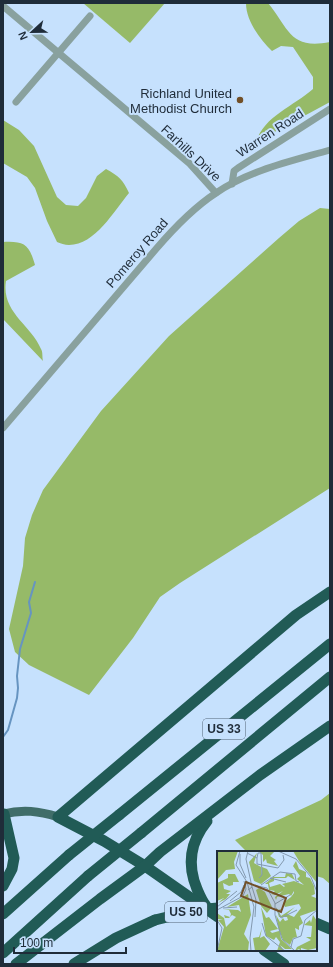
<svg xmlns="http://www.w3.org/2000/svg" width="333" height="967" font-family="Arial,sans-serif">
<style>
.green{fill:#96ba68}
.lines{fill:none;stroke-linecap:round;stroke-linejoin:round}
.stream{stroke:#6694c1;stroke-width:2}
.minor{stroke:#89a19e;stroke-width:7}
.major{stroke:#406d69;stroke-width:9}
.highway{stroke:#215b56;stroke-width:11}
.highway-bridge{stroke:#215b56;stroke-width:11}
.poi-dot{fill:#725028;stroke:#c6e1fd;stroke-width:1.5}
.labels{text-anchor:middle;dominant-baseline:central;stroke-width:4;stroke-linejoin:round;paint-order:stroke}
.shield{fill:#c6e1fd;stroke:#516274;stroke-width:1}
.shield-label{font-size:12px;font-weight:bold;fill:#1f2c39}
.poi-label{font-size:13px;fill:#1f2c39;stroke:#c6e1fd;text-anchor:end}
.street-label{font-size:13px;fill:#1f2c39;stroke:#c6e1fd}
.inset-road{fill:none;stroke:#8399af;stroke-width:1}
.view{fill:#725028;fill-opacity:0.15;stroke:#725028;stroke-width:2}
.inset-edge{fill:none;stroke:#1f2c39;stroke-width:2}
</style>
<rect width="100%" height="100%" fill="#c6e1fd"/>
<!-- green -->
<g class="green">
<polygon points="83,3 165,3 130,43"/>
<path d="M246,3H268C289,28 289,50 330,42V102L256,142C264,116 294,106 313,89V77L293,47L281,46L272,51C260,39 246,21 246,3Z"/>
<path d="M3,120L19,130L34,146L57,197L66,205L78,206L86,198L97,176L106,169C119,176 123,180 129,193C114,211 95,245 69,245C65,245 60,243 57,242L47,221L35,188L27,177L3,163Z"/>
<polygon points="320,208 330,209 330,488 180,583 160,597 133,638 89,695 29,665 15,652 9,629 23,566 25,538 32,515 43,490 101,411 169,336 279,238 299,221"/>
<path d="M3,242C24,241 29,244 35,265L6,281C1,312 31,325 41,349C43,352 42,357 43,361L3,319Z"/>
<polygon points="330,793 330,884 323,878 316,876 316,852 247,852 235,840 321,800"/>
</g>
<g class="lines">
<!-- stream -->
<polyline class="stream" points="3,737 8,730 17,698 18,688 17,676 20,649 31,613 29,602 35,582"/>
<!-- minor -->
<g class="minor">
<polyline points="3,6 189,163 216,193"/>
<polyline points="16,102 90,16"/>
<polyline points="232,184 234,171 238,168 330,109"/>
<path d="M3,428L156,249C174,228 193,208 216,193C250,170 292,161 330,150"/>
</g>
<!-- major -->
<path class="major" d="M3,814C23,809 39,811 58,817"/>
<!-- highway -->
<g class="highway">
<polyline points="119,815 330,644"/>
<polyline points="141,833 330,677"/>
<polyline points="3,886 12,869 14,858 4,814"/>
<path d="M206,906C202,901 200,896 197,889C187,865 190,842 207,821"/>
<polyline points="3,914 69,855"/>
<polyline points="218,917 145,866 104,841 58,817 296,615 330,592"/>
<polyline points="316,923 330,929"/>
<polyline points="264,950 284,964"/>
<polyline points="3,953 88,876"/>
<polyline points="16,964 100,899 145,866 160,852 260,775 330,726"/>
<polyline points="74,964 116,938 155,920"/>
</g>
<!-- highway-bridge -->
<g class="highway-bridge">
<polyline points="69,855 119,815"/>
<polyline points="88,876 141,833"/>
<polyline points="155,920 196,910 218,908"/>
</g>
</g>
<!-- markers -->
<circle class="poi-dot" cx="240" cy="100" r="4"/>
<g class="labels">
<!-- shield labels -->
<g class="shield">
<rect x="203" y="719" width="42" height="20" rx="3"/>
<rect x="165" y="902" width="42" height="20" rx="3"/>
</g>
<g class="shield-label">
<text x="224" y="729">US 33</text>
<text x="186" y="912">US 50</text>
</g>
<!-- poi labels -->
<g class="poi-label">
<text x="232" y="93">Richland United<tspan x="232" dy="15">Methodist Church</tspan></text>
</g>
<!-- street labels -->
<g class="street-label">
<text transform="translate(270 133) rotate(-33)">Warren Road</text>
<text transform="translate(191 153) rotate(43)">Farhills Drive</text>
<text transform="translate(137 253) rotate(-49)">Pomeroy Road</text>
</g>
</g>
<!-- overview -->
<g transform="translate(217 851)">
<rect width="100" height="100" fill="#c6e1fd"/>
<path d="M0,0H21L17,11L18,18L9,19L0,29ZM41,0H58L53,5L59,9L57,10L61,15L50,12L49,8L46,11V4ZM76,0H100V32L82,10ZM40,2L37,12L44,16V25L45,16L50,18L54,25L44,33L37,30L32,11ZM79,10L82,18L89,21V26L93,27L97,35L98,43L94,45L99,47L100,59L83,65L86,72L82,75V79L78,77L80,86L76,87L73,94L66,89L63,81L64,88L75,98H68L63,94L67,100H60L63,91L59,86L57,89L49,85L44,56L49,67L52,66L61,78L53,80L55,82L62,80L59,64L63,71L66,67L68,70L71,69L70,66H62L59,56L61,59L65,58L62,61L64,65L78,56L70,63L77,66L84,57L82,53L68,56L66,52L74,46L77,42V40L74,45L72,43L60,46L59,49L58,46L66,40L58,44L54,43L58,40L52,39L51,33H48L56,26H68L69,22L75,23L78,29L71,25L69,27H57V30L52,32L53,36L63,33L67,36L68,35L65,33L77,30L87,34L80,28L83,25L76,15ZM11,23H18L22,31H16V34L12,35L6,32L7,38L14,40L9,43H13L9,48L1,52L7,47L0,50V32L11,27ZM42,37L48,41L55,56L50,62L44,55L39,39ZM31,43L34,64L27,83L32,91L31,100H0L7,76L1,69L6,68H1L0,62L7,67L9,76L19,66L15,64L12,67H8L7,64L13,66L14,63L12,59L6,58L21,59L24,61L22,54L10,56ZM96,64L100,70V97L91,99L84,97V100L82,98L78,100L80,96L94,89L89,86H94L95,75L87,74L93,69L94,72ZM45,77L43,87L47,85L53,93L48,100H38L36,87L42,86Z" fill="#96ba68"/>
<path class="inset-road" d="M23,0L19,14L30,31L37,56L33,87L34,100M31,0L29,8L35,36M61,0L79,8L94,26L100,41M30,2L40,7V13L61,17L67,9L66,4M23,3V13L29,27M40,7L41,2H44L45,24L42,27M53,27L69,31M36,34L50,37L58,52V64L65,88L78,100M44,34L63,21L78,23L79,30L82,31M31,39L35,36L39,49L38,66M13,50L24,41L27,34M58,53L73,44M0,56L20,40M6,57L20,56M59,57L64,67L80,59M0,59L26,45L29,38L27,30M0,69L5,77L0,100M45,72L49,85L68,100M74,96L76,88L84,85L88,69L100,59"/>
<path class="view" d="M29,31L69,47L64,61L24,45Z"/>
<rect width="100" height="100" class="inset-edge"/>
</g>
<!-- border -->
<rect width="333" height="967" fill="none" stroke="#1f2c39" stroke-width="8"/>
<!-- north arrow -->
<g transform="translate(32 32) rotate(248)" stroke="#c6e1fd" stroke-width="3" paint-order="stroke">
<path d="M0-3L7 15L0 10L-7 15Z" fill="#1f2c39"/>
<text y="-6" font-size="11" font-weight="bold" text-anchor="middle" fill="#1f2c39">N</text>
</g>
<!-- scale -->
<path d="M14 947v6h112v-6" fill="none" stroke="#1f2c39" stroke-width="2"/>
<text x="20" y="947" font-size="12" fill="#1f2c39" stroke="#c6e1fd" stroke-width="3" paint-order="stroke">100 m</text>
</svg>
